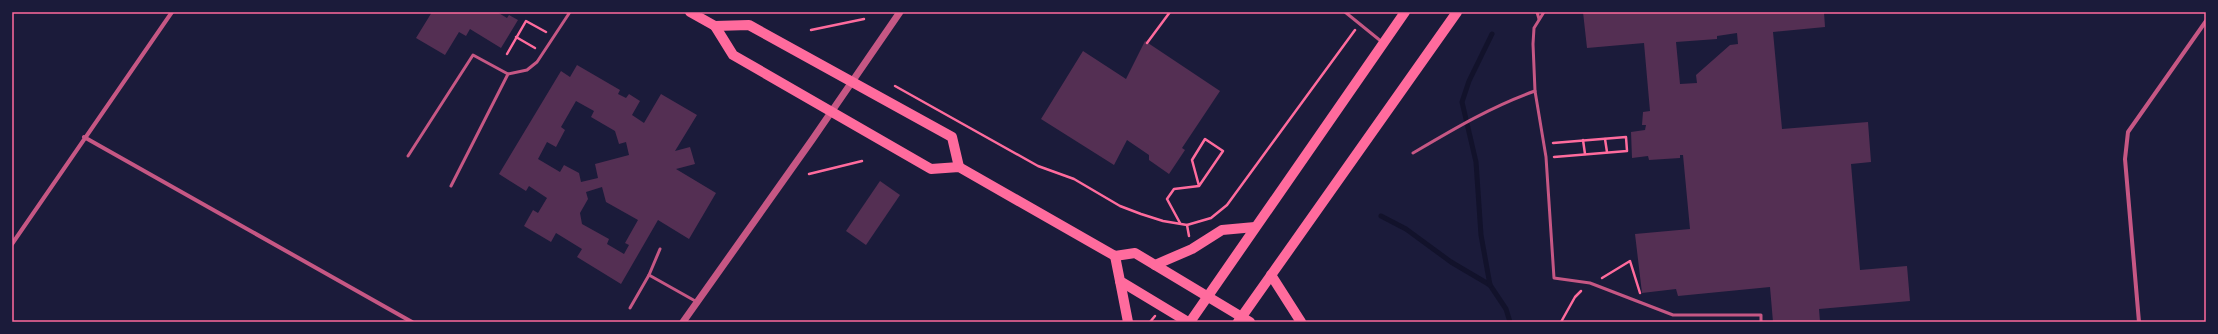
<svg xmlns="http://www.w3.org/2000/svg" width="2218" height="334" font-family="'Noto Serif',serif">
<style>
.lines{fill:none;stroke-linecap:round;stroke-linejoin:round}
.stream{stroke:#12122b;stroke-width:5}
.building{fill:#542f53;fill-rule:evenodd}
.path{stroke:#ff6b9d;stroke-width:2.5}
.service{stroke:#c65784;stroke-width:3}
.minor{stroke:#c65784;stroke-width:4}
.tertiary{stroke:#c65784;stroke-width:7}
.primary{stroke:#ff6b9d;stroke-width:10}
.neatline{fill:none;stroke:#ff6b9d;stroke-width:1.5}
</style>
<rect width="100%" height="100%" fill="#1b1b3a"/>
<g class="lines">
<!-- stream -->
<g class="stream">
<polyline points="1381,216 1406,229 1451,262 1490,285 1506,309 1510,322"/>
<polyline points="1490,285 1481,235 1476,162 1462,102 1469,81 1492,34"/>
</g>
</g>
<!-- building -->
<g class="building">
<polygon points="432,12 497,12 507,18 509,15 518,20 501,48 470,29 466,36 459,32 445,55 416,38"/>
<path d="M1583,12H1824L1825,27L1773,32L1782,129L1868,122L1871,162L1851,164L1860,270L1907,266L1910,301L1819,309L1820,322H1773L1770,287L1678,296L1676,289L1642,293L1635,234L1690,229L1683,155H1680V158L1649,160L1648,156L1632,158L1631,132L1645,130L1646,125H1642L1643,112L1650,111L1644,43L1587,48ZM1737,33L1738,44L1730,45L1696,75L1697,83L1680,84L1676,42L1717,39V36Z"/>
<polygon points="1145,41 1220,91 1182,148 1185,150 1169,174 1149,160 1149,155 1127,140 1114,165 1041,119 1083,51 1126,79"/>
<path d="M577,65L620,90L618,94L626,98L629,94L640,101L632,115L644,123L661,94L697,115L675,151L690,147L695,164L676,169L716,193L689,239L658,220L621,284L577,257L582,249L556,233L551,242L524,226L533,210L538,213L547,198L529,186L526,191L499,174L561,71L570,77ZM576,101L594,111L591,117L615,131L619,144L626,142L629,155L595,164L598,178L581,182L579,173L564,165L560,172L538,159L547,142L556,147L565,130L561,127ZM602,187L606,202L638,220L625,243L629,245L624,254L607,244L609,239L582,224L580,213L588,199L586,192Z"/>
<polygon points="880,181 900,195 866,245 846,231"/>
</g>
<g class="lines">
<!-- path -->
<g class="path">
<polyline points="811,30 864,19"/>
<polyline points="516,37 535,48"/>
<polyline points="1147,43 1170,12"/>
<polyline points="507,54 526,21 546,32"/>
<polyline points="895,86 1038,166 1074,179 1120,206 1141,214 1163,221 1187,225 1211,218 1227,205 1355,30"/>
<polyline points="1605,139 1607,152"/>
<polyline points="1583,140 1585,154"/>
<polyline points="1553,143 1626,137 1627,151 1554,157"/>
<polyline points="809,174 862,161"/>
<polyline points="1180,223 1167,199 1174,189 1199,186 1223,151 1205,139 1192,160 1199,186"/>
<polyline points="1187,225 1189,236"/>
<polyline points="1602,278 1630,261 1640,293"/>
<polyline points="1150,322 1155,316"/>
<polyline points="1561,322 1575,297 1581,291"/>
</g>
<!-- service -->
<g class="service">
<polyline points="1345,12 1382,42"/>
<polyline points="1537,12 1539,19"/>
<polyline points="1544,12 1534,28 1533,44 1535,91 1546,157 1554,278 1590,283 1673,315 1761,315 1761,322"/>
<path d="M1413,153C1452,130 1492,106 1535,91"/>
<polyline points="408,156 473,55 508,74"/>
<polyline points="451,186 508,74 527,70 537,62 570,12"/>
<polyline points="649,275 660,249"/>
<polyline points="630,308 649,275 697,302"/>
</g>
<!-- minor -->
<g class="minor">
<polyline points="84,137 412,322"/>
<polyline points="12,244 172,12"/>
<polyline points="2139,322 2125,159 2128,132 2206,21"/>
</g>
<!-- tertiary -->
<polyline class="tertiary" points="683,322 812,140 900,12"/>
<!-- primary -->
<g class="primary">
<polyline points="690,12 715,26 733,55 931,169 959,167 1115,256 1135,253 1250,322"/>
<polyline points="715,26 749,25 952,137 959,167"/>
<polyline points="1115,256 1120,281 1188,322"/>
<polyline points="1155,265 1192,249 1222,230 1255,227"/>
<polyline points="1271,275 1301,322"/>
<polyline points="1120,281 1128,322"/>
<polyline points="1190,322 1405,12"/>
<polyline points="1238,322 1457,12"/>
</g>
</g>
<!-- border -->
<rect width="2218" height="334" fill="none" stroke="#1b1b3a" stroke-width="26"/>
<rect x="13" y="13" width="2192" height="308" class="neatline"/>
</svg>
